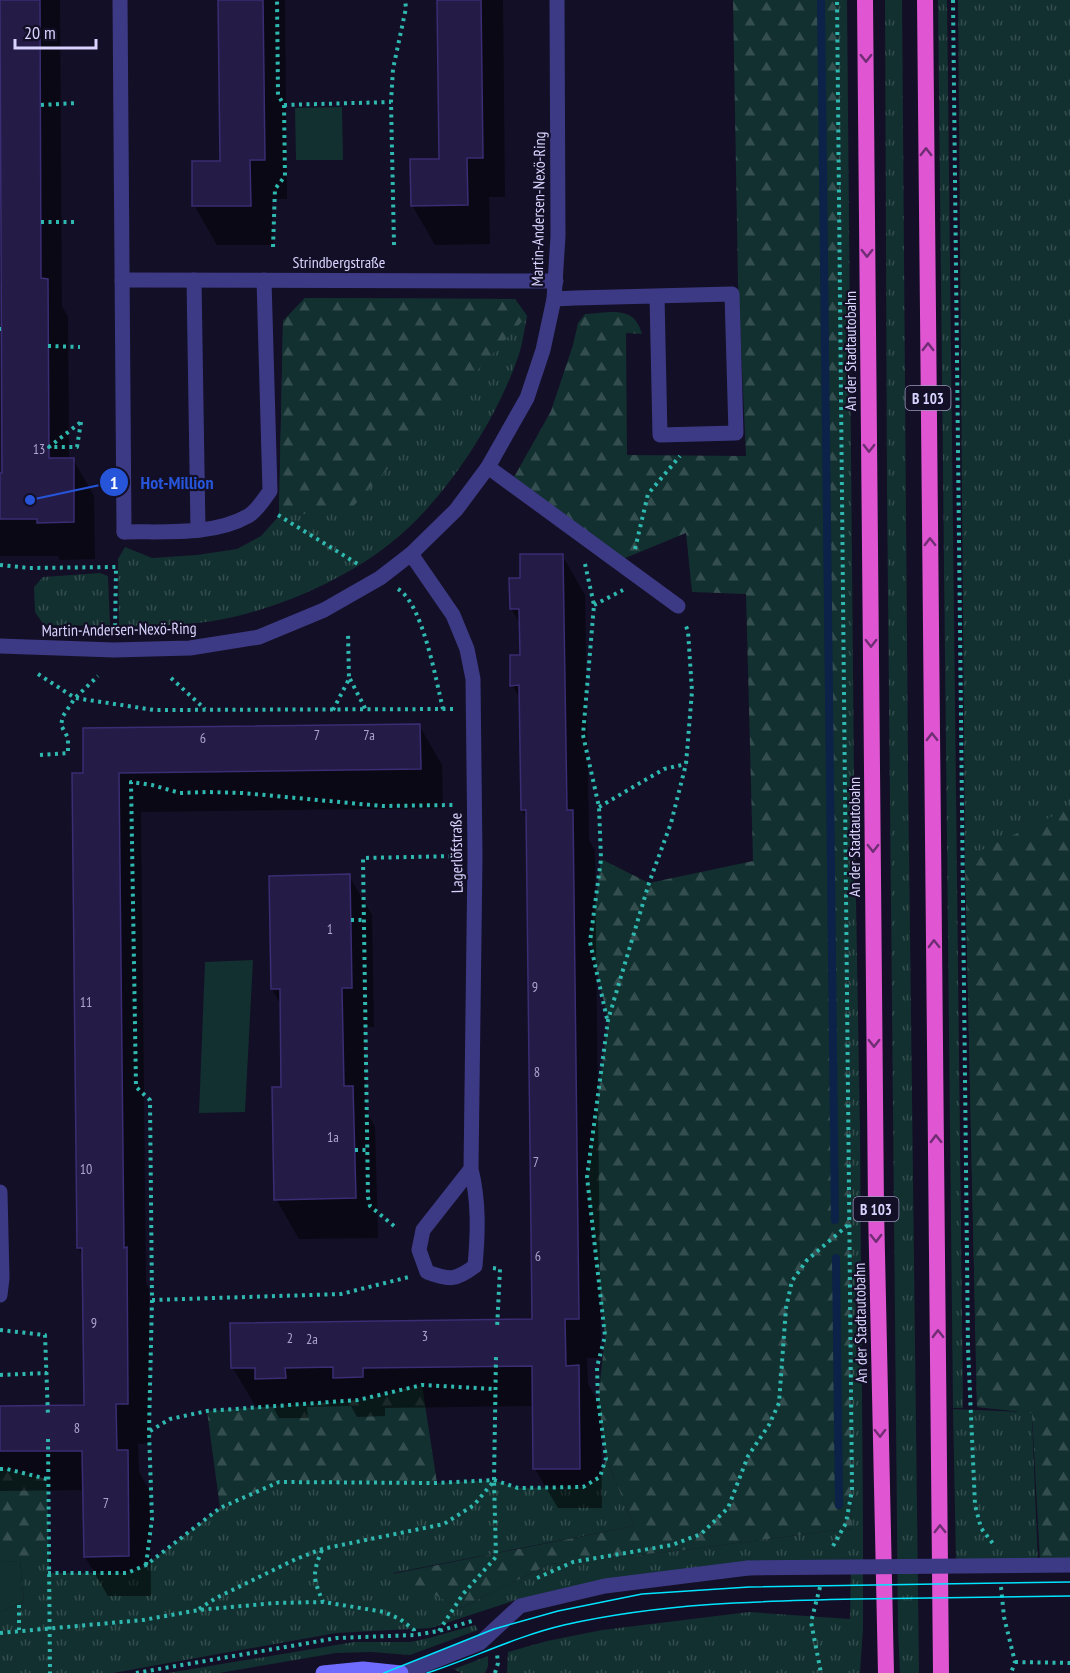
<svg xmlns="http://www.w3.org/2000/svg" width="1070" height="1673" font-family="'PT Sans Narrow',sans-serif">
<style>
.grass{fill:url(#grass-tufts)}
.forest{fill:url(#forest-firs)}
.park{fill:#12302f}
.shadow{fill:#0007}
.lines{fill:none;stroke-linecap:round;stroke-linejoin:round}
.stream{stroke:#0c2248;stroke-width:8}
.building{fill:#241b47;stroke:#3b2d73;stroke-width:1.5}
.path{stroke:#2fb8b0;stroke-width:4;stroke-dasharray:3 4.5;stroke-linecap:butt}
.service{stroke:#3d3a85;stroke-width:15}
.minor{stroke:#3d3a85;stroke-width:15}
.secondary{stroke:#6f6bff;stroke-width:15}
.trunk{stroke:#e055d1;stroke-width:16}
.tram{stroke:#00e5ff;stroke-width:1.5}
.service-bridge{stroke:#3d3a85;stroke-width:15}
.oneway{stroke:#6f2e73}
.labels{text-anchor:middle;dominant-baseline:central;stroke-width:4.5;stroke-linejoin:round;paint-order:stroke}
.number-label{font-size:14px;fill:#aca6d1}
.shield{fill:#130f26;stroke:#9e99be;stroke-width:1.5}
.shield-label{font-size:15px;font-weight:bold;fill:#d9d4ff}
.street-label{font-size:16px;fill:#d9d4ff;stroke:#130f26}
.leader{fill:none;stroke:#2655da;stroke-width:2}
.callout-dot{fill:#2655da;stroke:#130f26;stroke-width:2}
.mark-label{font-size:18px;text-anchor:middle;font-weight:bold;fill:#fff}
.callout-label{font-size:18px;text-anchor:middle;font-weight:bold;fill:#2655da;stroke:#130f26;stroke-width:4.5;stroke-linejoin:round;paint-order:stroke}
</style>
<defs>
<pattern id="grass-tufts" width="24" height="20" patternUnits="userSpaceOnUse" patternTransform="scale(1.5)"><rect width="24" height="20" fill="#12302f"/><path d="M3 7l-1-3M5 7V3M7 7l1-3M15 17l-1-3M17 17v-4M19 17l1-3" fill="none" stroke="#344d4e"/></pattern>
<pattern id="forest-firs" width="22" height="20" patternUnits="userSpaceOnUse" patternTransform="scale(1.5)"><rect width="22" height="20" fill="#12302f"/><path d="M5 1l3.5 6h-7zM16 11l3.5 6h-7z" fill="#344d4e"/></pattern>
</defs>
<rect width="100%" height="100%" fill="#130f26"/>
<!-- grass -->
<g class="grass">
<polygon points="837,0 847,0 854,785 860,1132 863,1528 863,1628 860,1673 507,1673 507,1671 508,1652 547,1641 602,1630 749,1612 850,1619 851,1564 519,1599 431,1628 336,1633 113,1673 0,1673 0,1612 24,1602 20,1561 49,1561 49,1573 127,1573 146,1565 220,1508 279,1482 437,1483 494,1480 518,1488 583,1487 600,1477 606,1458 634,1526 393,1573 461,1608 550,1564 676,1551 852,1528"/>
<polygon points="885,0 902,0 908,767 919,1673 900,1673 898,1629 887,491"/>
<polygon points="938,0 947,0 963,1408 953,1408"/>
<polygon points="958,0 1070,0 1070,1565 1032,1420 1038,1563 956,1563 953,1409 1024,1412 977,1407 965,858"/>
<path d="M305,298L515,299L527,316C525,327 523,340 520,351C499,417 446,499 392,542C348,578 280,608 224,619C190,626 153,625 119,627L118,559L125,547L152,558L197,555L237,549L261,536L279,516L283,321Z"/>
<polygon points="100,573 108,576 110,626 44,625 35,612 34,587 43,577"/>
<polygon points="475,1625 478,1630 410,1655 371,1652 336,1653 219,1673 168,1673 354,1642 410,1642 429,1638"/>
<polygon points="488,1656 488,1666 485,1673 461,1673 454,1669"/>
</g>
<!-- forest -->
<g class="forest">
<path d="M733,0H837L852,1528L676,1551L550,1564L461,1608L392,1574L634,1526L606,1458L598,1400L605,1336L587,1177L608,1020L590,942L601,859L649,883L753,861L746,594L692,592L686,533L618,561L513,479L551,411L573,345L578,323L585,314C610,313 634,304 642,334L626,333L627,455L746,456L738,282Z"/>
<polygon points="305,298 515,299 527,316 350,510 279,516 283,321"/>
<polygon points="1070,808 1070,1565 1040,1562 1032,1413 977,1407 965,858"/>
<polygon points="422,1385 437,1483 279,1482 220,1508 207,1411 358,1400"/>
<polygon points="0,1469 7,1469 47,1479 49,1561 0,1562"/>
</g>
<!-- park -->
<g class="park">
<polygon points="342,107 343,160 296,160 295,108"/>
<polygon points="253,960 245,1112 199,1113 205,962"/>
<polygon points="20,1561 24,1602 0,1612 0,1562"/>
</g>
<!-- shadow -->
<g class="shadow">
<polygon points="0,0 60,0 62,306 68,317 69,459 73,459 94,496 95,559 60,560 58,556 0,556 0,565 0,475 4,475 2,287 0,283"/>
<polygon points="219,0 285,0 287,199 272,199 273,245 217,245 194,205 221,162"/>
<polygon points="438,0 503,0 505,197 489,197 490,244 435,245 412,205 441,160"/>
<polygon points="562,555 585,595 589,840 595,851 601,1358 587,1358 588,1384 601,1407 602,1508 558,1508 535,1469 534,1406 385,1408 385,1416 357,1417 351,1406 307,1407 308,1418 279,1418 273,1407 256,1407 233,1368 534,1321 527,819 522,810 521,700 512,685 522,657 521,626 511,608 522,579"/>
<polygon points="419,725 442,765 443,808 141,812 146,1283 149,1289 150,1443 138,1444 139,1472 150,1492 151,1596 108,1596 85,1557 84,1490 0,1491 0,1407 85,1406 83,1257 78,1248 73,774"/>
<polygon points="349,876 372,915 374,1027 364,1027 366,1110 375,1127 378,1238 299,1239 276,1199 283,1088 281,1005 272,989"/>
</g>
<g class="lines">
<!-- stream -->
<g class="stream">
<polyline points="821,0 835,1220"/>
<polyline points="836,1258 839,1505"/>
</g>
</g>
<!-- building -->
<g class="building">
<polygon points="0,0 40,0 41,278 48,279 49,458 74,458 74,522 37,523 37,519 0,519 0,473 2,473"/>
<polygon points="218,0 263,0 265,160 250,160 251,206 192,206 192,161 220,161"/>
<polygon points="437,0 481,0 483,158 467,158 468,205 411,206 410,159 439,159"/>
<polygon points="520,554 563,554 567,810 573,810 579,1319 565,1319 566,1366 579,1365 580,1469 533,1469 532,1366 363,1368 363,1377 333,1378 333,1367 285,1368 286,1378 255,1379 255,1368 231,1368 230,1323 532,1319 526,810 521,810 519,685 510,686 510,655 520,655 519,609 510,609 509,578 520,578"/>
<polygon points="420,724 421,769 119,773 124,1248 127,1247 128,1404 116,1404 117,1450 128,1450 129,1556 84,1557 82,1451 0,1451 0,1406 84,1405 82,1248 77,1248 72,773 83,773 83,728"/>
<polygon points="350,874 352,988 342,988 344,1086 353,1086 356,1198 274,1200 272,1087 281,1087 280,989 271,989 269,876"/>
</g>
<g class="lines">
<!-- path -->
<g class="path">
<polyline points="953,0 968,1348 975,1505 981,1528 994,1545"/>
<polyline points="41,105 77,103"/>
<polyline points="284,105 391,102"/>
<polyline points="41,222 78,222"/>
<polyline points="394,245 391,102 393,69 406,8 405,0"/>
<polyline points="273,247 275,189 285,176 284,105 278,95 277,0"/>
<polyline points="0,329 1,329"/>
<polyline points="48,346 80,347"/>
<polygon points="81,422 77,447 49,447"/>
<polyline points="278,515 361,566"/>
<polyline points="635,549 648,494 680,456"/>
<polyline points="585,564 594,605 583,735 599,807 601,859 590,942 607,1019"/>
<polyline points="0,565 29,568 116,567 115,631"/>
<path d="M398,589C423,604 436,681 443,709"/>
<polyline points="594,605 623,590"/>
<polyline points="38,674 75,698 154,710 454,709"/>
<polyline points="171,678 205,709"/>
<polyline points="350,679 366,710"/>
<polyline points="333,710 349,679 348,632"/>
<polyline points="40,755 68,753 68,738 61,725 63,716 75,698 98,676"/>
<polyline points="599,807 664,769 686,764"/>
<polyline points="351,920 364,920"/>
<polyline points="355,1150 368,1150"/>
<polyline points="394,1226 370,1206 368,1197 363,858 456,856"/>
<polyline points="493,1268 500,1269 497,1329"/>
<polyline points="152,1300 341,1294 409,1277"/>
<polyline points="0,1330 45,1335 48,1416"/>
<polyline points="0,1375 47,1373"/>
<polyline points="150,1431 170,1419 207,1411 358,1400 422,1385 495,1389"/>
<polyline points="48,1439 50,1673"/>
<polyline points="0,1469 7,1469 47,1479"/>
<polyline points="494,1480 518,1488 583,1487 600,1477 606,1458 598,1400 597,1367 605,1336 587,1177 608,1020 649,883 671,823 686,764 692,691 688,631 685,624"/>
<polyline points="833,1546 846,1523 852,1490 837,0"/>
<path d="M322,1550C312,1574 313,1578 323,1602"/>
<polyline points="146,1565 152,1519 149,1431 152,1300 150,1100 136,1087 131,782 152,785 180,793 207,792 243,793 382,806 453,805"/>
<polyline points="48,1573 127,1573 146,1565 220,1508 279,1482 437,1483 494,1480 496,1356"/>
<polyline points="537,1578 573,1562 672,1545 701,1534 728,1508 748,1456 769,1425 779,1403 786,1308 792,1281 807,1260 848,1225"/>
<polyline points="820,1587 811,1622 821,1673"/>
<polyline points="1001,1587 1004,1617 1015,1662 1011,1673"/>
<polyline points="19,1605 19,1630"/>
<polyline points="199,1609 216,1598 296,1559 322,1549 444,1524 474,1505 494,1481"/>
<polyline points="439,1631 463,1594 496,1557 494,1480"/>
<polyline points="0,1633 143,1620 199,1610 275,1603 324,1602 384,1612 400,1619 414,1630 415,1635"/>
<polyline points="1015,1662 1070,1663"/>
<polyline points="136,1673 337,1638 415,1635 439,1631 472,1621"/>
<polyline points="495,1673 498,1663 497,1654"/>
</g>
<!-- service -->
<g class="service">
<polyline points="194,280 198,530"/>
<polyline points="554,299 575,298 732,294 736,433 660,435 657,296"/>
<polyline points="488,467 678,606"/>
<path d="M124,532C164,531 213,536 248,516C257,511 264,499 270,491L264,280"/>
<polyline points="404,1673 480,1643 520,1606 605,1586 748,1568"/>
</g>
<!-- minor -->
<g class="minor">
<polyline points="120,0 124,532"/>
<polyline points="122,280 556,281"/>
<path d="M411,554L453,615L467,649L473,679L475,856L471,1169C479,1201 478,1233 475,1266C455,1281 450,1280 427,1272L419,1250L423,1230L471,1169"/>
<polyline points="0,646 114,650 190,648 259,637 324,610 380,578 411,554 456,510 488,467 527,398 543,350 554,299 558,236 557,0"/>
<polyline points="0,1192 2,1278 0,1295"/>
</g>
<!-- secondary -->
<polyline class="secondary" points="323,1673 363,1669 401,1673"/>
<!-- trunk -->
<g class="trunk">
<polyline points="865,0 876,1207 886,1673"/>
<polyline points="925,0 941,1673"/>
</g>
<!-- tram -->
<g class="tram">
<polyline points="384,1673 494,1629 558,1611 642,1594 749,1587 1070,1582"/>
<path d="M427,1673C473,1658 517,1636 564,1625C661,1603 758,1601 857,1599C928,1598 999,1597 1070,1596"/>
</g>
<!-- service-bridge -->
<polyline class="service-bridge" points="748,1568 1070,1565"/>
</g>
<!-- one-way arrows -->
<defs><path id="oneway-chevron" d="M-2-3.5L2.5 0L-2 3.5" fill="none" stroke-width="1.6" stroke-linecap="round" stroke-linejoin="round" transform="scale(1.5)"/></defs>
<g class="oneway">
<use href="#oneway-chevron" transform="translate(866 58) rotate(90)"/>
<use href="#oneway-chevron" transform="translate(926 152) rotate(-90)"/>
<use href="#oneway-chevron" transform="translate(867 253) rotate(90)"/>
<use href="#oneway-chevron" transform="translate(928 347) rotate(-90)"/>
<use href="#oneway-chevron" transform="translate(869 448) rotate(90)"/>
<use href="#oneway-chevron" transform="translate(930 542) rotate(-91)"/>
<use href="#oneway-chevron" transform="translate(871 643) rotate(90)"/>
<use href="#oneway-chevron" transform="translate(932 737) rotate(-91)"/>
<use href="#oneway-chevron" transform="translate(873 848) rotate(90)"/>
<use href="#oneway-chevron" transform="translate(934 944) rotate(-91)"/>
<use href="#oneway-chevron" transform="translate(874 1043) rotate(90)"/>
<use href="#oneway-chevron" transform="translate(936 1139) rotate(-91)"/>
<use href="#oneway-chevron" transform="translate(876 1238) rotate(89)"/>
<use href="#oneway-chevron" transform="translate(938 1334) rotate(-91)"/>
<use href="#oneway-chevron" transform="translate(880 1433) rotate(89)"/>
<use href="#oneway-chevron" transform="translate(940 1529) rotate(-91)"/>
</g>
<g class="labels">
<!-- number labels -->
<g class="number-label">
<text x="39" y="449">13</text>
<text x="317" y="735">7</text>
<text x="369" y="735">7a</text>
<text x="203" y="738">6</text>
<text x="330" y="929">1</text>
<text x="535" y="987">9</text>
<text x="86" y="1002">11</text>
<text x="537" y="1072">8</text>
<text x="333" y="1137">1a</text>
<text x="536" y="1162">7</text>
<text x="86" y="1169">10</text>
<text x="538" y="1256">6</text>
<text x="94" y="1323">9</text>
<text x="425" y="1336">3</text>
<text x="290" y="1338">2</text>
<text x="312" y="1339">2a</text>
<text x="77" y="1428">8</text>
<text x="106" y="1503">7</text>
</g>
<!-- shield labels -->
<g class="shield">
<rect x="905.5" y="386" width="45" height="24" rx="4.5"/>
<rect x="853.5" y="1197" width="45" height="24" rx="4.5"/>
</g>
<g class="shield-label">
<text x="928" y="398">B 103</text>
<text x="876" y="1209">B 103</text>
</g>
<!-- street labels -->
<g class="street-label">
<text transform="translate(538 209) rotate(-89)">Martin-Andersen-Nexö-Ring</text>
<text x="339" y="262">Strindbergstraße</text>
<text transform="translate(850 351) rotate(-90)">An der Stadtautobahn</text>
<text transform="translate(119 629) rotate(-1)">Martin-Andersen-Nexö-Ring</text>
<text transform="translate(854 837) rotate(-90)">An der Stadtautobahn</text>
<text transform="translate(456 853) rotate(-91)">Lagerlöfstraße</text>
<text transform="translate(860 1323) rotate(-91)">An der Stadtautobahn</text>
</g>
</g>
<!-- callouts -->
<path class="leader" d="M30 500L114 482"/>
<g class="callout-dot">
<circle cx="30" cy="500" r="6"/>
<circle cx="114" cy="482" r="15"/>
</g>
<g class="mark-label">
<text x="114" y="489">1</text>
</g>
<g class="callout-label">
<text x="177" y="489">Hot-Million</text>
</g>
<!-- scale -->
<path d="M15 39v9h81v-9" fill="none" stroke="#d9d4ff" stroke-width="3"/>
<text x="24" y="39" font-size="18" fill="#d9d4ff" stroke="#130f26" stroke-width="4.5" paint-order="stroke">20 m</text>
</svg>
